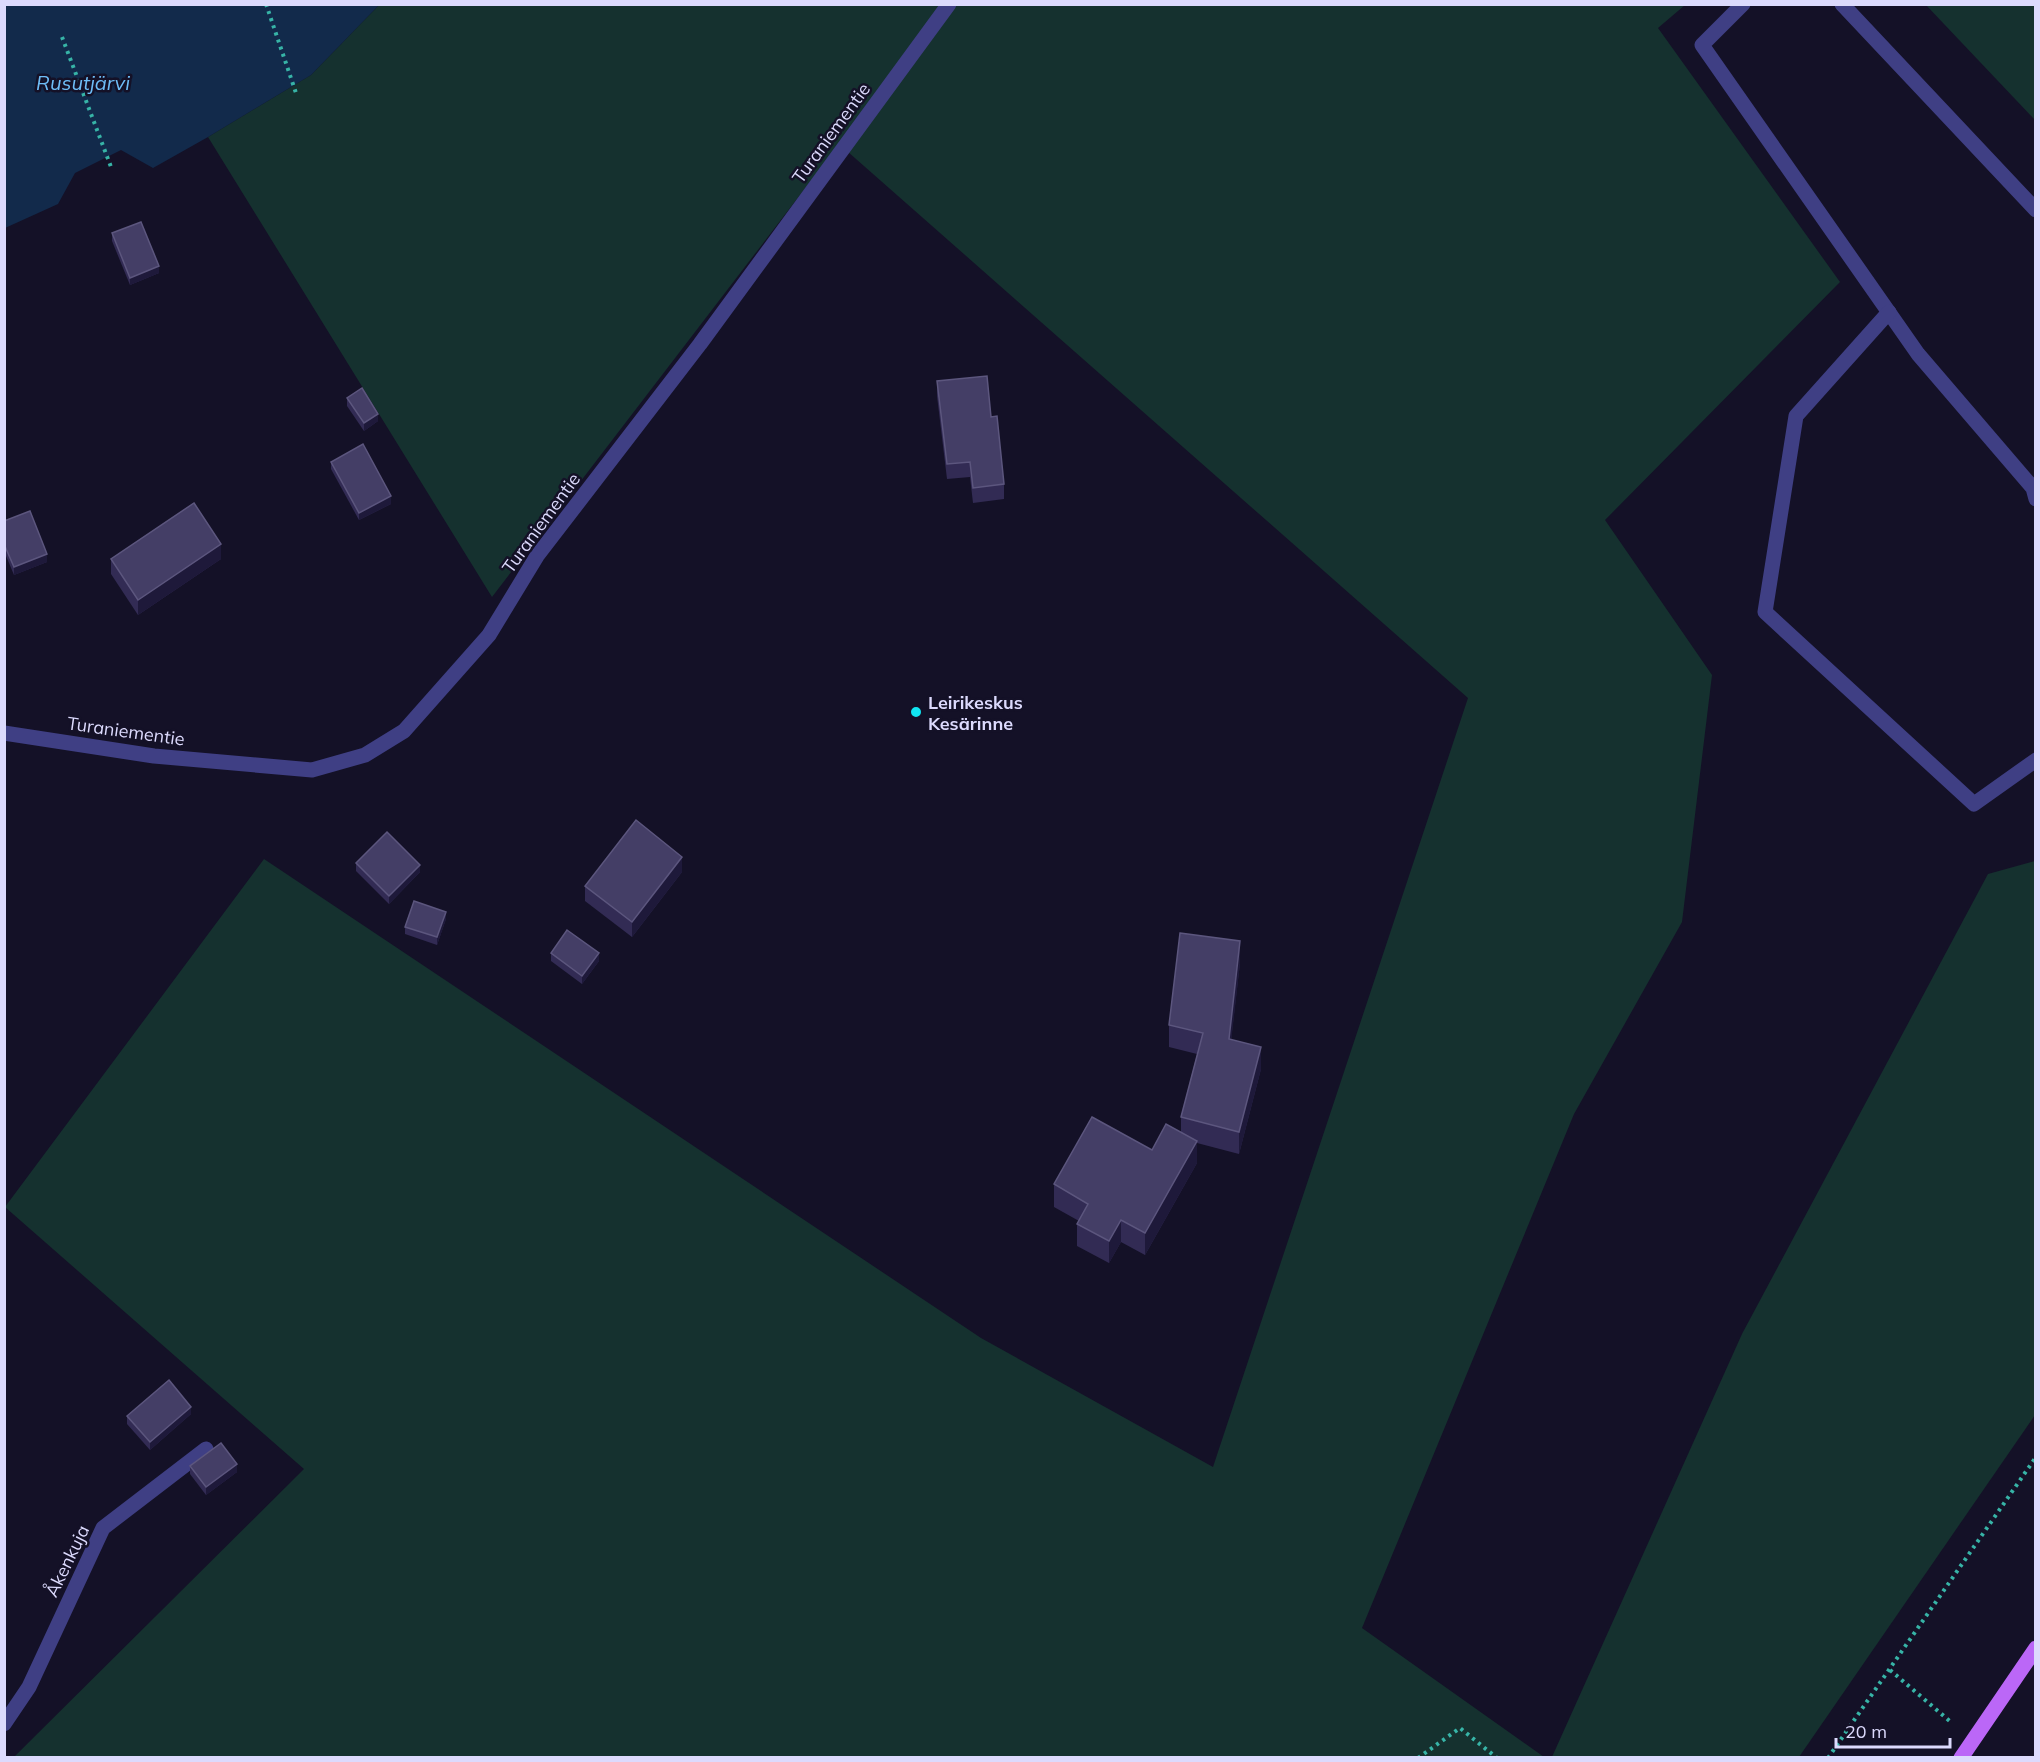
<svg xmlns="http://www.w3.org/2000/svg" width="2040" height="1762" font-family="Mulish,sans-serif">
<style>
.green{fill:#15312f}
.water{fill:#122a4b}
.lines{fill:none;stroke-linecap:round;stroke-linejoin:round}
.path{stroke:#37b4a7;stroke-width:4;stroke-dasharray:3 4.5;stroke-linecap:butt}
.minor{stroke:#3f3f84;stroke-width:15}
.major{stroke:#bb67f7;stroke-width:15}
.wall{fill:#322b54}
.shaded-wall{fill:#1e193a}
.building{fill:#443e66;stroke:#5c567e;stroke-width:1.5}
.poi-dot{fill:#11e5f2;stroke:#141127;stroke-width:2}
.labels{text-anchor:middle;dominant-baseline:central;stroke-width:5;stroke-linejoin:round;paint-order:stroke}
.street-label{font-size:18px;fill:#dcdafd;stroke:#141127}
.poi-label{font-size:18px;font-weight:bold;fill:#dcdafd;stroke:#141127;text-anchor:start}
.water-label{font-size:20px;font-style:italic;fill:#6ebdf7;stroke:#141127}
</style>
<rect width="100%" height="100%" fill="#141127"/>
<!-- green -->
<g class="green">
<polygon points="379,5 1685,5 1658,28 1840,282 1605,520 1712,675 1682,922 1574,1114 1362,1628 1544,1757 14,1757 304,1469 5,1207 264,859 981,1338 1213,1467 1468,698 839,144 492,597 208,137 311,75"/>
<polygon points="1926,5 2035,5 2035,120"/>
<polygon points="2035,861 2035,1415 1799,1757 1552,1757 1742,1334 1988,874"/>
</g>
<!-- water -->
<polygon class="water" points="4,5 5,4 379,5 311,75 208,137 153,168 121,150 75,173 58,204 5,228"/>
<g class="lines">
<!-- path -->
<g class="path">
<polyline points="266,4 297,96"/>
<polyline points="62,37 111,167"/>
<polyline points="1890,1670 1952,1723"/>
<polyline points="1418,1758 1460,1728 1497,1758"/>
<polyline points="1828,1758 2036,1457"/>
</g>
<!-- minor -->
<g class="minor">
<polyline points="1743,4 1702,45 1918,354 2033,488 2036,499"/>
<polyline points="1842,4 2036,210"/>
<polyline points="1889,312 1796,416 1765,612 1974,804 2036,760"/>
<polyline points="4,733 154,756 312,770 365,755 404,731 489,635 537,556 700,344 949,4"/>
<polyline points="4,1724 29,1687 103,1528 206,1449"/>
</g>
<!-- major -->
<polyline class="major" points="1961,1758 2036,1648"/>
</g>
<!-- wall -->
<g class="wall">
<polygon points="112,233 159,273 130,285 112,241"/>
<polygon points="937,381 991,417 1004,484 1004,499 973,503 970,477 947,479 937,396"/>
<polygon points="347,398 378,421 364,431 347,406"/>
<polygon points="331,462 391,504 359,520 331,469"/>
<polygon points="4,521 47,562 14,575 4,551"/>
<polygon points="111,559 221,559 138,615 111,574"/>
<polygon points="356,863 420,872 389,904 356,871"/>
<polygon points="682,872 632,937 585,901 585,886"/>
<polygon points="446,919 437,945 405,934 405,927"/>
<polygon points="551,953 599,961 582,984 551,961"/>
<polygon points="1240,963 1231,1040 1261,1069 1239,1154 1197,1143 1197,1163 1145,1255 1121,1242 1109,1263 1077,1246 1077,1224 1079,1221 1054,1207 1054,1184 1152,1150 1181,1132 1181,1117 1197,1054 1169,1047 1169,1025"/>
<polygon points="191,1414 150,1450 127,1424 127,1416"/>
<polygon points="190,1466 237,1472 206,1495 190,1474"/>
</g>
<!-- shaded-wall -->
<g class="shaded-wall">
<polygon points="159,266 159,273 130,285 130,278"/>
<polygon points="378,414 378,421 364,431 364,423"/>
<polygon points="391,496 391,504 359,520 359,513"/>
<polygon points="221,544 221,559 138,615 138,600"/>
<polygon points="47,554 47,562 14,575 14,567"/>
<polygon points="682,857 682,872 632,937 632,922"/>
<polygon points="420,865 420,872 389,904 389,896"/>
<polygon points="446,912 446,919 437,945 437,937"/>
<polygon points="1240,941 1240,963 1229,1061 1229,1039"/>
<polygon points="599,953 599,961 582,984 582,976"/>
<polygon points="1261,1047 1261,1069 1239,1154 1239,1132"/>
<polygon points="1197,1141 1197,1163 1145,1255 1145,1233"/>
<polygon points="1121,1220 1121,1242 1109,1263 1109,1241"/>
<polygon points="191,1407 191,1414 150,1450 150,1442"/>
<polygon points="237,1464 237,1472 206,1495 206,1487"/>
</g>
<!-- building -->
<g class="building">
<polygon points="141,222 159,266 130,278 112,233"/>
<polygon points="987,376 991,417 997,416 1004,484 973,488 970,462 947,464 937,381"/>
<polygon points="362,388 378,414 364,423 347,398"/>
<polygon points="363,444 391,496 359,513 331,462"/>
<polygon points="194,503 221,544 138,600 111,559"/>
<polygon points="30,511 47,554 14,567 4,544 4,521"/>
<polygon points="636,820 682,857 632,922 585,886"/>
<polygon points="387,832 420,865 389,896 356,863"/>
<polygon points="414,901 446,912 437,937 405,927"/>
<polygon points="567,930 599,953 582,976 551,953"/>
<polygon points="1180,933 1240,941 1229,1039 1261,1047 1239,1132 1181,1117 1203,1033 1169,1025"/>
<polygon points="1092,1117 1152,1150 1166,1124 1197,1141 1145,1233 1121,1220 1109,1241 1077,1224 1088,1204 1054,1184"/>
<polygon points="169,1380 191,1407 150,1442 127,1416"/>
<polygon points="221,1443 237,1464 206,1487 190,1466"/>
</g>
<!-- markers -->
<circle class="poi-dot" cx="916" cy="712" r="6"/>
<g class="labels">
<!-- street labels -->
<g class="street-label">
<text transform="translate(831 133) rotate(-54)">Turaniementie</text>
<text transform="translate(541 523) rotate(-54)">Turaniementie</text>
<text transform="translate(126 731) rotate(8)">Turaniementie</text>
<text transform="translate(67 1561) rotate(-64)">Åkenkuja</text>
</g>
<!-- poi labels -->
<g class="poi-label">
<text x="928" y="702">Leirikeskus<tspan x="928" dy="21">Kesärinne</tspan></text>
</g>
<!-- water labels -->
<g class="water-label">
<text x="83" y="82">Rusutjärvi</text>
</g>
</g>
<!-- border -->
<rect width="2040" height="1762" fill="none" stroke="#dcdafd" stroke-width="12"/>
<!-- scale -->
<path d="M1836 1738v9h114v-9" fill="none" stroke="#dcdafd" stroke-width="3"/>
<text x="1845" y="1738" font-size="18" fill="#dcdafd" stroke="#141127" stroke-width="4.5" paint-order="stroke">20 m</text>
</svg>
